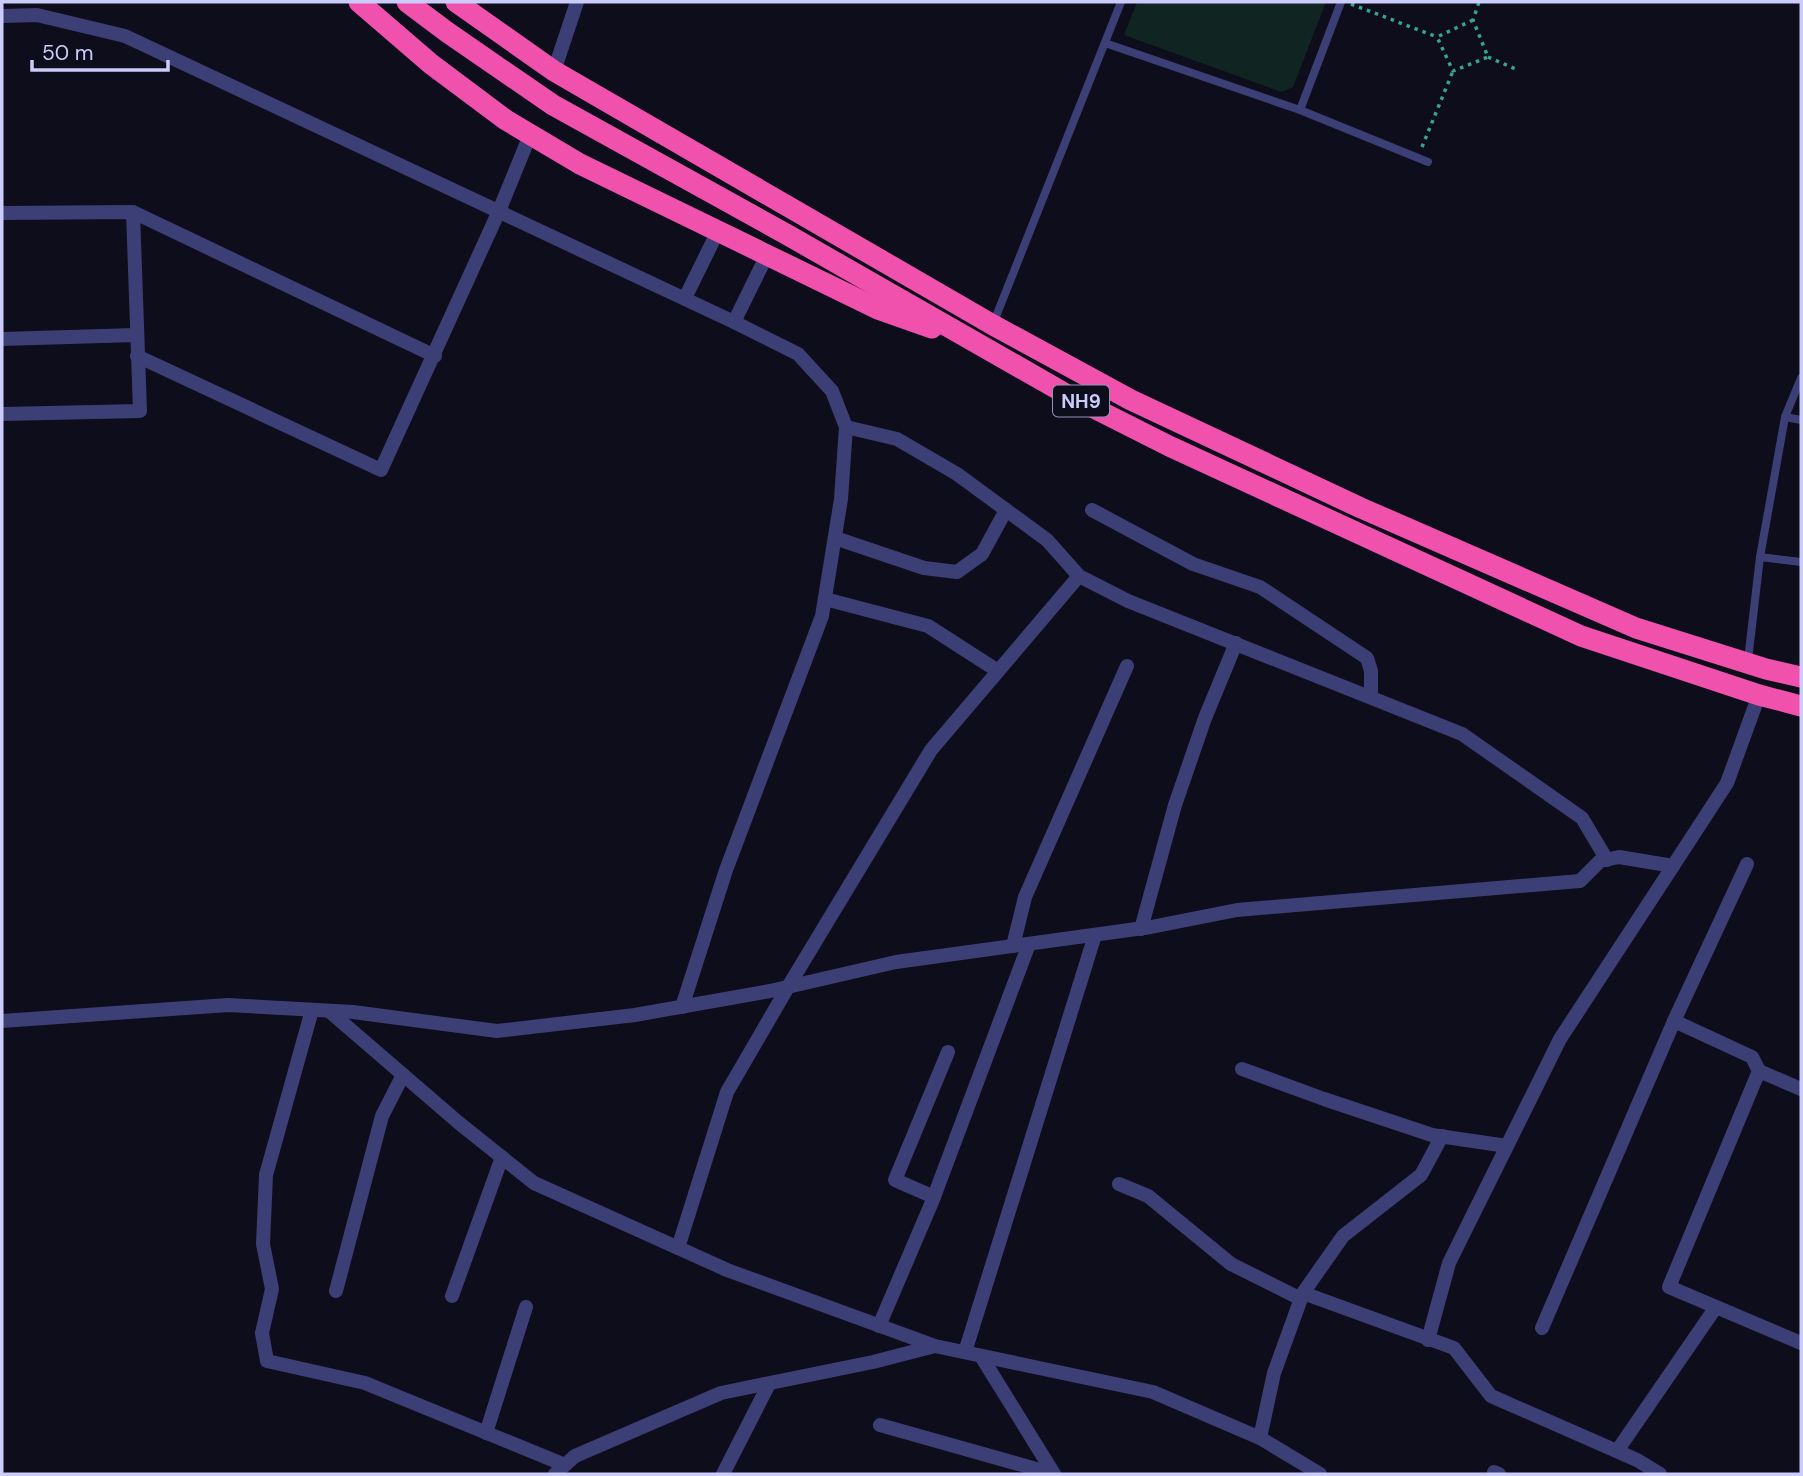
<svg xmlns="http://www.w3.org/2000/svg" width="1803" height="1476" font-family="'DM Sans',sans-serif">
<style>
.green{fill:#102522}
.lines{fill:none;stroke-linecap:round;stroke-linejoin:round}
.path{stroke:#37a392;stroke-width:3.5;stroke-dasharray:3.5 5;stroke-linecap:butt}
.lane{stroke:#3c3f76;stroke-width:8}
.street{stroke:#3c3f76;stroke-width:14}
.highway{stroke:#f051ad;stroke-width:21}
.labels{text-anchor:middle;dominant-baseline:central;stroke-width:6;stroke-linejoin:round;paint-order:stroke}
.shield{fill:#0e0d1b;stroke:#9393b7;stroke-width:2}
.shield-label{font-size:19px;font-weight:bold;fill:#ccccfa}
</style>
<rect width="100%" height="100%" fill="#0e0d1b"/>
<!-- green -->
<polygon class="green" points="1137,2 1326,2 1293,87 1282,92 1124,35"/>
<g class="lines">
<!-- path -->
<g class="path">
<polyline points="1351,4 1437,37"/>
<polyline points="1473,20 1437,37 1453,71 1488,57 1473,20 1479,2"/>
<polyline points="1488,57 1518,70"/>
<polyline points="1422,147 1453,71"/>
</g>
<!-- lane -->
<g class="lane">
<polyline points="1105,43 1300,110 1428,162"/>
<polyline points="1300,110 1341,2"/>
<polyline points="993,324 1121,2"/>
<polyline points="1785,417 1801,420"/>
<polyline points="1760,557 1801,562"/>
<polyline points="1748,660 1760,557 1785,417 1801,378"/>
</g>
<!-- street -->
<g class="street">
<polyline points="2,16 37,15 125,36 734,322 798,354 832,391 846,427 841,499 822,616 726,870 682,1007"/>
<polyline points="554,71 577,2"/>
<polyline points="2,213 133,212 435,356"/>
<polyline points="685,298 718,231"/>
<polyline points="734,322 767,255"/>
<polyline points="2,339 136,335"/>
<polyline points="137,356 381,470 499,211 530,135"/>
<polyline points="2,414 140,411 133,212"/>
<polyline points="846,427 897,439 957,474 1047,540 1079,576 1128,601 1462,734 1582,818 1607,860"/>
<polyline points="1092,510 1193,564 1260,587 1367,658 1371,671 1371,697"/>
<polyline points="835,538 924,568 957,572 982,554 1006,510"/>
<polyline points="825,599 928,626 998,671"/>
<polyline points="1141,929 1175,805 1205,718 1236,643"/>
<polyline points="1013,946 1025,897 1127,666"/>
<polyline points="312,1010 266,1175 263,1244 272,1289 262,1333 267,1361 365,1383 565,1465"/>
<polyline points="329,1011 459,1123 534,1183 727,1270 935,1346 1153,1392 1260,1438 1320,1474"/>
<polyline points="2,1021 228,1005 353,1012 497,1031 635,1015 770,991 896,962 1151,927 1237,910 1580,881 1600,861 1619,857 1673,866 1727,783 1759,695"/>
<polyline points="1674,1021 1752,1057 1759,1071 1801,1089"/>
<polyline points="1242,1069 1324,1099 1432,1135 1507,1146"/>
<polyline points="1759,1071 1669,1287 1801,1343"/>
<polyline points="1119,1184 1148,1196 1231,1264 1301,1299"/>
<polyline points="934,1197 895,1180 948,1052"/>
<polyline points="678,1248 727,1092 788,987 931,750 1079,576"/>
<polyline points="336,1291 382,1116 403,1075"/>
<polyline points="1303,1293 1454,1348 1491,1396 1637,1460 1660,1474"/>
<polyline points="452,1296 502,1157"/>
<polyline points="879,1326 932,1202 1029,944"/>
<polyline points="1542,1328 1674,1021 1747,864"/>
<polyline points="1428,1340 1449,1263 1560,1039 1673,866"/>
<polyline points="965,1352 1095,935"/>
<polyline points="981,1356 1054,1474"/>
<polyline points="880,1425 1054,1474"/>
<polyline points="486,1433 526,1307"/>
<polyline points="1260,1438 1274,1373 1303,1293 1343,1236 1421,1175 1442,1136"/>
<polyline points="1617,1451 1716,1307"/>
<polyline points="1494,1472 1499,1474"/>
<polyline points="555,1474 575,1456 721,1393 873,1362 935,1346"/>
<polyline points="723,1474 769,1384"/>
</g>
<!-- highway -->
<g class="highway">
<polyline points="359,2 431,64 506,120 580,164 878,309 932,328"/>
<polyline points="407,2 447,32 553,105 786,234 1066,394 1169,446 1581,636 1759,695 1801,706"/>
<polyline points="456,2 554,71 993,325 1131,400 1361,508 1636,628 1766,669 1801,677"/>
</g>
</g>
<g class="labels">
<!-- shield labels -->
<rect class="shield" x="1053" y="385.5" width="56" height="31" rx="5"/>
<g class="shield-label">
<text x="1081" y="401">NH9</text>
</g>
</g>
<!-- border -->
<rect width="1803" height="1476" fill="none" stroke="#ccccfa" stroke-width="7"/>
<!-- scale -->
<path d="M32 60v10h136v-10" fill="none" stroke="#ccccfa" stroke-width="3.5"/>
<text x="42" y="60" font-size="21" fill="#ccccfa" stroke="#0e0d1b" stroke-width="5" paint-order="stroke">50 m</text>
</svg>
